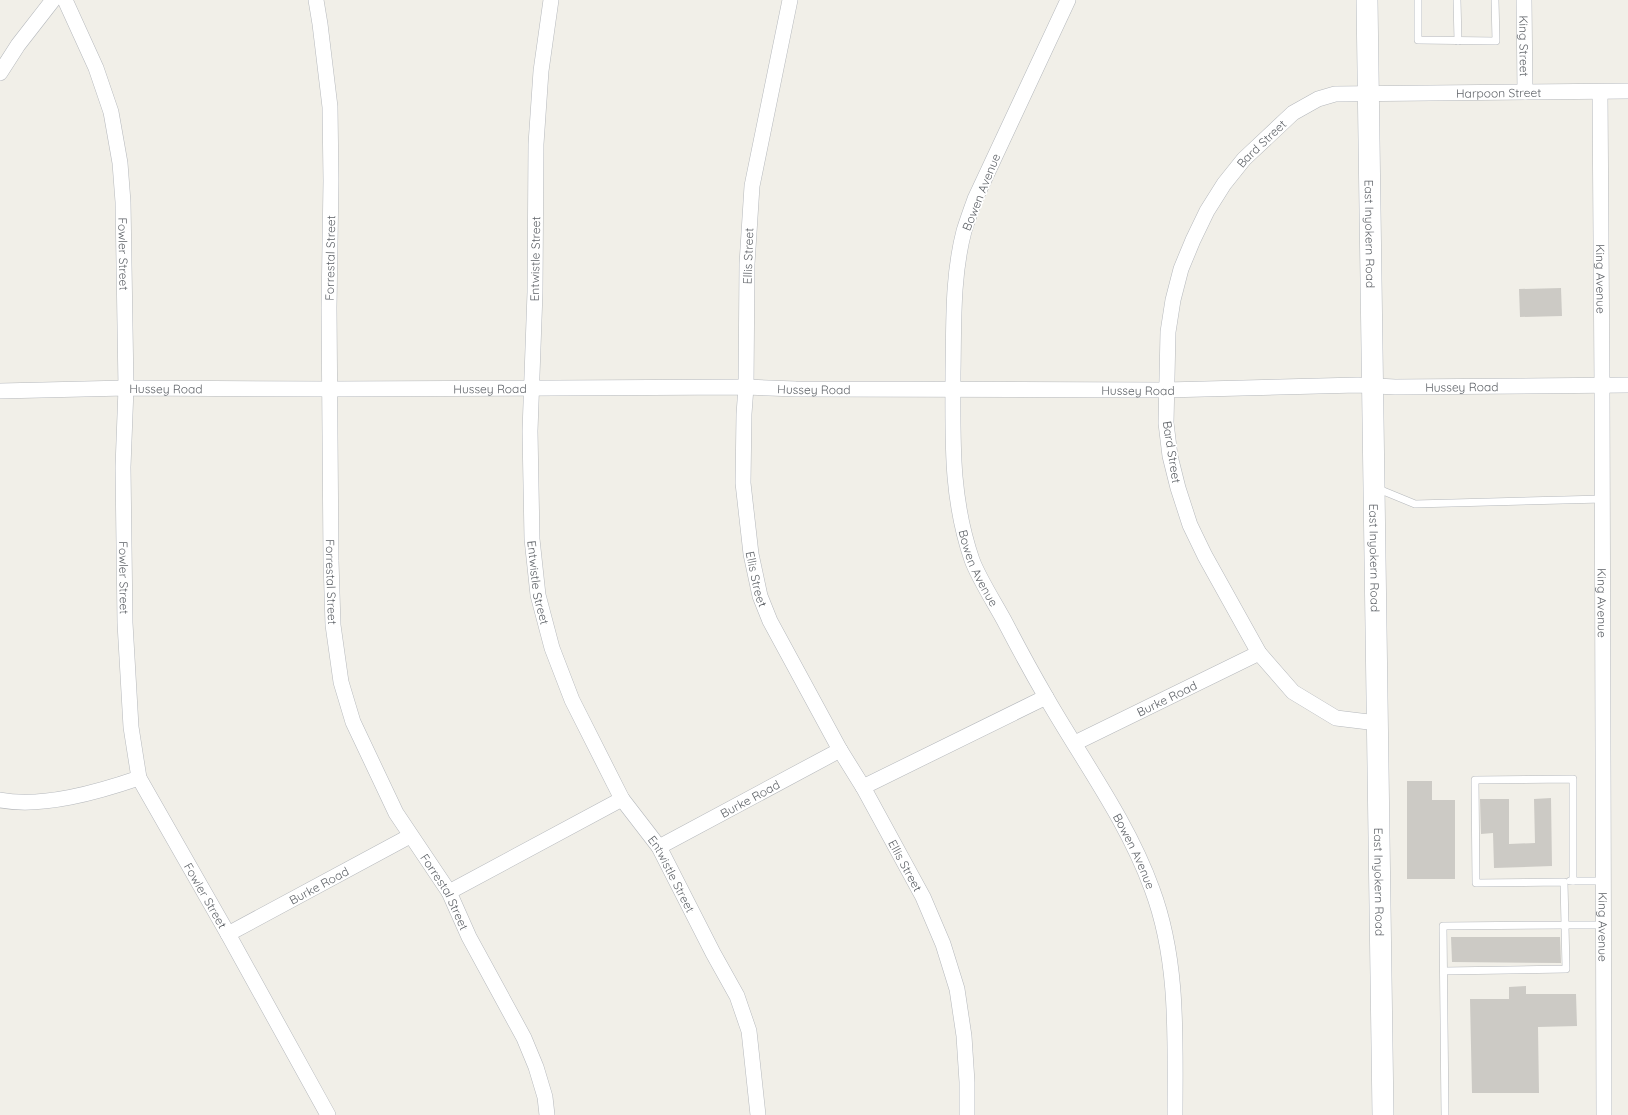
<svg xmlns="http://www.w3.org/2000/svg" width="1628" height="1115" font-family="Quicksand,sans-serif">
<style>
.building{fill:#cccac5}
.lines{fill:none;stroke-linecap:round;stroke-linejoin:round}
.lane-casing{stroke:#b5b8bc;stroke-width:8}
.street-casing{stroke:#b5b8bc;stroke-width:16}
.secondary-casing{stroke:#b6babf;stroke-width:22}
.lane{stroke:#fff;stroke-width:7}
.street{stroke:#fff;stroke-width:15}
.secondary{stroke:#fff;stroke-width:21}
.labels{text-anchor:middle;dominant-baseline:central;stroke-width:3.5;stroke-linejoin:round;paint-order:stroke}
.street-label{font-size:12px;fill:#5f6368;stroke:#fff}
</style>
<rect width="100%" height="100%" fill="#f1efe8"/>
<!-- building -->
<g class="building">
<polygon points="1561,288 1562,316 1520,317 1519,289"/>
<polygon points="1407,781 1432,781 1432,800 1455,800 1455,879 1407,879"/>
<polygon points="1551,798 1552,866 1494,868 1493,833 1481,834 1480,799 1509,799 1509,844 1535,843 1534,799"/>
<polygon points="1451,937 1560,937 1561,963 1452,962"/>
<polygon points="1526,986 1526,994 1576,994 1577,1026 1538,1027 1539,1093 1472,1093 1470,999 1509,999 1509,987"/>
</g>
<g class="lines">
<defs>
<g id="lane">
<polyline points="1418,0 1418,40 1496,41 1495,0"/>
<polyline points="1457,0 1458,41"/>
<polyline points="1376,488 1415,504 1603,499"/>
<polyline points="1570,881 1603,881"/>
<polyline points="1444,971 1566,969 1565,925 1603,925"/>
<polyline points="1445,1115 1443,926 1565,925 1564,882 1476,883 1475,780 1573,779 1573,881"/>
</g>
<g id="street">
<path id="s1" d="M65,0L96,68L111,112L120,163L123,202L126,388L123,467L125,623L131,727L139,778L228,934L328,1115"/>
<path id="s2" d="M316,0L320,24L330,107L331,181L329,308L331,561L333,625L341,682L353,722L396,813L449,892L469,937L524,1038L536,1067L545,1097L547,1115"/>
<path id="s3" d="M551,0L541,71L536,144L535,292L530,431L532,539L538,595L552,648L572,700L622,799L659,847L713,953L737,996L749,1031L758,1115"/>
<path id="s4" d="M790,0L752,186L747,264L746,387L744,414L743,483L751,554L760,596L770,621L840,750L863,787L923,897L943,944L957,989L964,1036L967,1082V1115"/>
<path id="s5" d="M1068,0L975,199C971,210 967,221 964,231C952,277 954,325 953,372C953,438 950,496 972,560C979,579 996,605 1006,624C1019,649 1032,673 1046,697C1082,760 1127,820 1152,889C1179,961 1175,1039 1175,1115"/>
<path id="s6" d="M1524,0L1525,92"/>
<polyline points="0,73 18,45 53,0"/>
<path id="s7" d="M1600,92L1602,386L1604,1115"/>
<path id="s8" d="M0,391L126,388L330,389L746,387L796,389L1166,390L1358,385L1395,387L1628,385"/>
<path id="s9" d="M1377,723L1336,718L1293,692L1259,653L1205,556L1190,525L1178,488L1170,456L1166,423L1168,332L1173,300L1181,269L1193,240L1207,211L1224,184L1244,159L1293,113L1318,99L1335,94L1628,91"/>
<path id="s10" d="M1075,743L1259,653"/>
<polyline points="863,787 1046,697"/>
<path d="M0,800C43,808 98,792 139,778"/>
<path id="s11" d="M659,847L840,750"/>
<polyline points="449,892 622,799"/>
<path id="s12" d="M228,934L410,836"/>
</g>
<g id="secondary">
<path id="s13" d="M1367,0L1383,1115"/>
</g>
</defs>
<!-- lane casing -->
<use href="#lane" class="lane-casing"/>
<!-- street casing -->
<use href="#street" class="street-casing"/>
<!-- secondary casing -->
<use href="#secondary" class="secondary-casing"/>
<!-- lane -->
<use href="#lane" class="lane"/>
<!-- street -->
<use href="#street" class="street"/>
<!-- secondary -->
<use href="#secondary" class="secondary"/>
</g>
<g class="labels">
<!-- street labels -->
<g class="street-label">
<text stroke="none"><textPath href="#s6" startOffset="46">King Street</textPath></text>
<text stroke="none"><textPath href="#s9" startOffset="954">Harpoon Street</textPath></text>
<text stroke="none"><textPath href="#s9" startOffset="700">Bard Street</textPath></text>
<text transform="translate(981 192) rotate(-68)">Bowen Avenue</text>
<text stroke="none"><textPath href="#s13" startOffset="234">East Inyokern Road</textPath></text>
<text stroke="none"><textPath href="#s1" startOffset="264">Fowler Street</textPath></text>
<text transform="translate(748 256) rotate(-88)">Ellis Street</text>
<text transform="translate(330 258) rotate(-89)">Forrestal Street</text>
<text transform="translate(535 259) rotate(-89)">Entwistle Street</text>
<text stroke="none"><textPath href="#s7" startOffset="187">King Avenue</textPath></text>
<text stroke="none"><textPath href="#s8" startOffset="1462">Hussey Road</textPath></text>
<text stroke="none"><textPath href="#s8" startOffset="490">Hussey Road</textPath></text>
<text stroke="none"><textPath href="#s8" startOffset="814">Hussey Road</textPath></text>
<text stroke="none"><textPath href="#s8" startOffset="166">Hussey Road</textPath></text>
<text stroke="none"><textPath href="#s8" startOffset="1138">Hussey Road</textPath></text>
<text transform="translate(1172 452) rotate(81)">Bard Street</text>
<text stroke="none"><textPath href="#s13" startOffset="558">East Inyokern Road</textPath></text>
<text stroke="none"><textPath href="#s5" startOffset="595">Bowen Avenue</textPath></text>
<text stroke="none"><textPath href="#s1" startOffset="588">Fowler Street</textPath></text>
<text stroke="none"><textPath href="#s4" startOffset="584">Ellis Street</textPath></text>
<text stroke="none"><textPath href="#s2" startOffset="583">Forrestal Street</textPath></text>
<text stroke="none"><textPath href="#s3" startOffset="584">Entwistle Street</textPath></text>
<text stroke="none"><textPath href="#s7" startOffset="511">King Avenue</textPath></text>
<text stroke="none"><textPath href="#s10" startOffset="102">Burke Road</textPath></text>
<text stroke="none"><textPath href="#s11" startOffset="103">Burke Road</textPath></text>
<text stroke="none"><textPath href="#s5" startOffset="919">Bowen Avenue</textPath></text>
<text stroke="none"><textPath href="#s4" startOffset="908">Ellis Street</textPath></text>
<text stroke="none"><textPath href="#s3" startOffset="908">Entwistle Street</textPath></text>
<text stroke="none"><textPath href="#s13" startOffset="882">East Inyokern Road</textPath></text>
<text stroke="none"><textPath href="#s12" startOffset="103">Burke Road</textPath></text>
<text stroke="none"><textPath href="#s2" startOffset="919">Forrestal Street</textPath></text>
<text stroke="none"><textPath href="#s1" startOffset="924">Fowler Street</textPath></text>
<text stroke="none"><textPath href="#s7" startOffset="835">King Avenue</textPath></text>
</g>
</g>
</svg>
